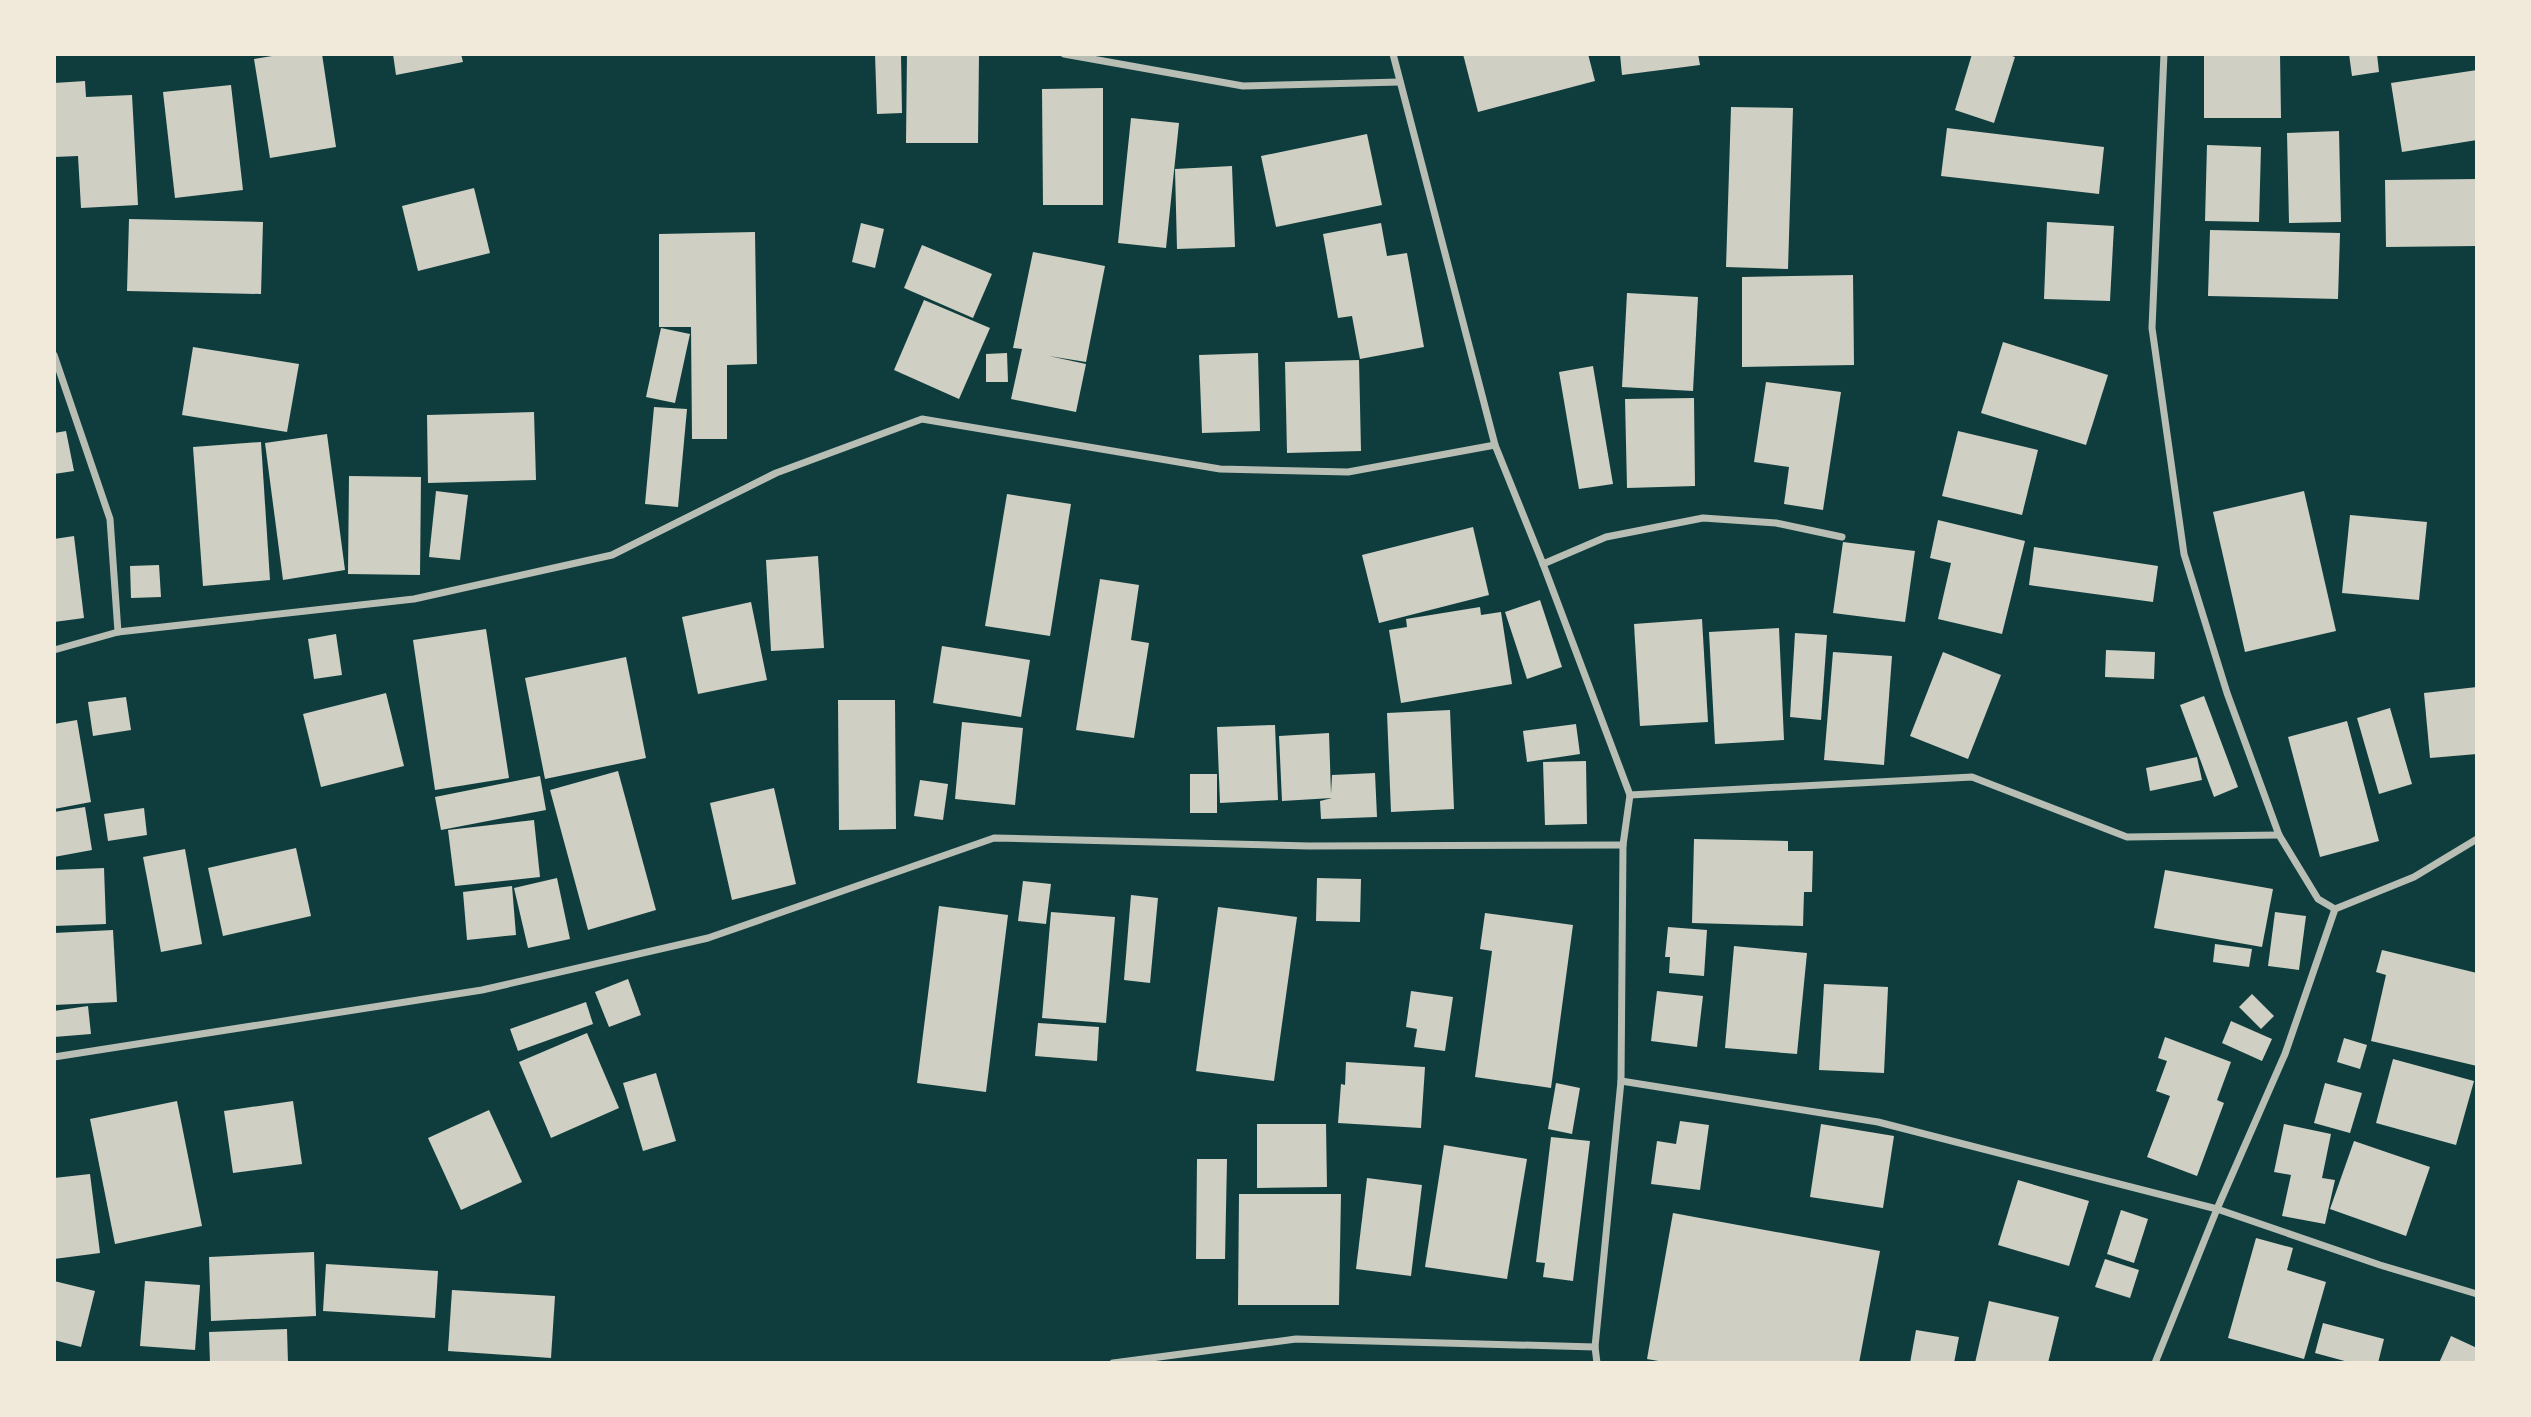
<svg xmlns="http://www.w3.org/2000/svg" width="2531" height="1417" font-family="'DM Sans',sans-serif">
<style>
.building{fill:#cfcfc3}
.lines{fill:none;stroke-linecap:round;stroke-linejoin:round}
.minor{stroke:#b8beb3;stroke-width:7}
</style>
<rect width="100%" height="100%" fill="#0f3d3e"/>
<!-- building -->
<g class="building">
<polygon points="284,54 322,54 336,147 270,158 254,59"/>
<polygon points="393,54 461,54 463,62 396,75"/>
<polygon points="875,54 901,54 902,113 877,114"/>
<polygon points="907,54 979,54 978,143 906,143"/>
<polygon points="1463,54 1588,54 1595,81 1478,112"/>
<polygon points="1620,54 1698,54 1700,65 1622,75"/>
<polygon points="1972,54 2006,54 2015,57 1994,123 1955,110"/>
<polygon points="2204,54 2280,54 2281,118 2204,118"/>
<polygon points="2349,54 2377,54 2379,72 2352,76"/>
<polygon points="2477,70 2477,140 2402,152 2391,83"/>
<polygon points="85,81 86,97 132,95 138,205 81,208 78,156 54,157 54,83"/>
<polygon points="231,85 243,190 175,198 163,92"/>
<polygon points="1103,88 1103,205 1043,205 1042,89"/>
<polygon points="1731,107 1793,108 1788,269 1726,267"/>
<polygon points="1131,118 1179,123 1166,248 1118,243"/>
<polygon points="1947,128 2104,147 2099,194 1941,176"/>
<polygon points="2339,131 2341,222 2289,223 2287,133"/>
<polygon points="1367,134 1382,205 1276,227 1261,156"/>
<polygon points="2207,145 2261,147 2259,222 2205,221"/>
<polygon points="1232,166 1235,247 1177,249 1175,169"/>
<polygon points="2477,179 2477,246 2386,247 2385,180"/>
<polygon points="474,188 490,253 418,271 402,206"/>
<polygon points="129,219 263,222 261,294 127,291"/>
<polygon points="2047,222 2114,226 2110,301 2044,299"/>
<polygon points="861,223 884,229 875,268 852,262"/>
<polygon points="1381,223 1387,256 1407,253 1424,347 1360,359 1352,316 1338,318 1323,234"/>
<polygon points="2210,230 2340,233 2338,299 2208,296"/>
<polygon points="755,232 757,364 727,365 727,439 692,439 691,327 659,327 659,234"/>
<polygon points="922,245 992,274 973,318 904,288"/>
<polygon points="1033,252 1105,266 1086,362 1049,356 1086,364 1076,412 1011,399 1022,349 1013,348"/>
<polygon points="1853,275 1854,365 1742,367 1742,277"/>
<polygon points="1627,293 1698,297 1693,391 1622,387"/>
<polygon points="924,300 990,328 959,399 894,370"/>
<polygon points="661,328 690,334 675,403 646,397"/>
<polygon points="2003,342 2108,375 2086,445 1981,413"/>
<polygon points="193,347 299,364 287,432 182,415"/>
<polygon points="1007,353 1008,382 986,382 986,354"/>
<polygon points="1258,353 1260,431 1202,433 1199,355"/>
<polygon points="1359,360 1361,451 1287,453 1285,362"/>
<polygon points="1593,366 1613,484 1579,489 1559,372"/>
<polygon points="1766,382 1841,392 1823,510 1784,504 1789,467 1754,462"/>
<polygon points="1694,398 1695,486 1627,488 1625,399"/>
<polygon points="654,407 687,409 678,507 645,504"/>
<polygon points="534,412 536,480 428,483 427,415"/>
<polygon points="66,431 74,471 54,474 54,433"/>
<polygon points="1958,431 2038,450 2022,515 1942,496"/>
<polygon points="327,434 345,570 283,580 265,443"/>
<polygon points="261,442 270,580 203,586 193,447"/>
<polygon points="349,476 421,477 420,575 348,574"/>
<polygon points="436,491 468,495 460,560 429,557"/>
<polygon points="2304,491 2336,631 2245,652 2213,512"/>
<polygon points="1007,494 1071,504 1050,636 985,626"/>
<polygon points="2350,515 2427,522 2419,600 2342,593"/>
<polygon points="1938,520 2025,541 2002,634 1938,619 1951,563 1930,558"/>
<polygon points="1473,527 1489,595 1379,623 1362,555"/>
<polygon points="74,536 84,618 54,622 54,539"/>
<polygon points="1843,542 1915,551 1905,622 1833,613"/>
<polygon points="2034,547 2158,566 2153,602 2029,585"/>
<polygon points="818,556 824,648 771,651 766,560"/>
<polygon points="159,565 161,597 131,598 130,566"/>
<polygon points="1100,579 1139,585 1131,640 1149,643 1134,738 1076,730"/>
<polygon points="1540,600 1562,667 1527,679 1505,612"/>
<polygon points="751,602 767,680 698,694 682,617"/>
<polygon points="1480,607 1481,615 1501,612 1512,684 1401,703 1389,630 1407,627 1406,619"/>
<polygon points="1702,619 1708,722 1640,726 1634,624"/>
<polygon points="1779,628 1784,740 1715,744 1709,632"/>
<polygon points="486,629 509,778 435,790 413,640"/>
<polygon points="1795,633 1827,635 1821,720 1790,717"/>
<polygon points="336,634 342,675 314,679 308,639"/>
<polygon points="942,646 1030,660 1021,717 933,703"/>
<polygon points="2106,650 2155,652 2154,679 2105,677"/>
<polygon points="1833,652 1892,656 1884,765 1824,760"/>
<polygon points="1943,652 2001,675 1968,759 1910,736"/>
<polygon points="626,657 646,758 545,779 525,678"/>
<polygon points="2477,687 2477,754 2430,758 2424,693"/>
<polygon points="386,693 404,766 321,787 303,714"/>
<polygon points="2204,696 2238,787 2214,797 2180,705"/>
<polygon points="126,697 131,730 93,736 88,702"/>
<polygon points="838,700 895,700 896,829 839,830"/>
<polygon points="2390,708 2412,784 2379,794 2357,718"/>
<polygon points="1450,710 1454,809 1391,812 1387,713"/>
<polygon points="77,720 91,802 54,809 54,724"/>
<polygon points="2347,721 2379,841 2320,857 2288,737"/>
<polygon points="962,722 1023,728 1015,805 955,799"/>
<polygon points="1576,724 1580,754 1527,762 1523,731"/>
<polygon points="1275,725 1278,800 1220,803 1217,727"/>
<polygon points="1329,733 1331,794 1332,775 1375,773 1377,817 1321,819 1320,801 1332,798 1282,801 1279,736"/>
<polygon points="2197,757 2202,780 2150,791 2146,768"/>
<polygon points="1586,761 1587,824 1545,825 1543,762"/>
<polygon points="618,771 656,910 588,930 550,790"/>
<rect x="1190" y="774" width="27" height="39"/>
<polygon points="540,776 546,810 441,830 435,797"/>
<polygon points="920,780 948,784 943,820 914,816"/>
<polygon points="774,788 796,884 732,900 710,803"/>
<polygon points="85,807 92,850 54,857 54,812"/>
<polygon points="144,808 147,835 108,841 104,814"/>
<polygon points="534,820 540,877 455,886 448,830"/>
<polygon points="1694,839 1788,841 1788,851 1813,851 1812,892 1804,892 1803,926 1692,923"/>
<polygon points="296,848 311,916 223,936 208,868"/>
<polygon points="185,849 202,944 161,952 143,857"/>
<polygon points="104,868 106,924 54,926 54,870"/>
<polygon points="2165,870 2273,889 2262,947 2154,928"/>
<polygon points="557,878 570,939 528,948 514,888"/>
<polygon points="1317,878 1361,879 1360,922 1316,921"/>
<polygon points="1023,881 1051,884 1046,924 1018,921"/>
<polygon points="512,886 516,935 467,940 463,892"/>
<polygon points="1131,895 1158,898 1150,983 1124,980"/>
<polygon points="939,906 1008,915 986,1092 917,1083"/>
<polygon points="1218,907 1297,917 1274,1081 1196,1071"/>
<polygon points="1051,912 1115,917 1106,1023 1042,1018"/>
<polygon points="2275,912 2306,916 2299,970 2268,966"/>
<polygon points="1485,913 1573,925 1551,1088 1475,1077 1492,951 1480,949"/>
<polygon points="1668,927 1707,930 1704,976 1669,973 1670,957 1665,957"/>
<polygon points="113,930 117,1002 54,1005 54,933"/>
<polygon points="2215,944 2252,949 2249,967 2213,962"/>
<polygon points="1734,946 1807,953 1797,1054 1725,1048"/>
<polygon points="2382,950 2477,973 2477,1066 2371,1041 2386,975 2376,972"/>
<polygon points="628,979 641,1015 609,1027 595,992"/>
<polygon points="1824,984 1888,987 1884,1073 1819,1070"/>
<polygon points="1411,991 1453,997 1445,1051 1414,1047 1417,1029 1406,1027"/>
<polygon points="1657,991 1703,996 1697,1047 1651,1041"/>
<polygon points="2252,994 2274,1016 2261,1029 2239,1007"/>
<polygon points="586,1002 593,1024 518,1051 510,1029"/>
<polygon points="88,1006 91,1034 54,1037 54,1011"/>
<polygon points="2231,1021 2272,1039 2262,1061 2222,1043"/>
<polygon points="1038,1023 1099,1027 1097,1061 1035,1056"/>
<polygon points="587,1033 619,1108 551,1138 519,1062"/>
<polygon points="2165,1037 2231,1062 2217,1100 2224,1103 2197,1176 2147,1157 2170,1096 2156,1091 2167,1061 2158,1058"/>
<polygon points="2344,1038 2367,1045 2360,1069 2337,1062"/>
<polygon points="2393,1059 2474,1081 2456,1145 2376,1123"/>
<polygon points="1346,1062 1425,1067 1421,1128 1338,1123 1341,1084 1345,1085"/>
<polygon points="656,1073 676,1141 643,1151 623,1083"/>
<polygon points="1556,1083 1580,1088 1572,1134 1548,1129"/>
<polygon points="2325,1083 2362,1093 2350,1133 2314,1123"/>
<polygon points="177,1101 202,1226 115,1244 90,1119"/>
<polygon points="293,1101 302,1164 233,1173 224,1111"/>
<polygon points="489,1110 522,1182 461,1210 428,1138"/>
<polygon points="1680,1121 1709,1125 1700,1190 1651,1184 1657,1141 1676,1144"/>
<polygon points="1257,1124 1326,1124 1327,1187 1257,1188"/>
<polygon points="1821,1124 1894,1136 1883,1208 1810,1197"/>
<polygon points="2284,1124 2331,1134 2322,1178 2335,1180 2325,1224 2282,1216 2291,1175 2274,1172"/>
<polygon points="1551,1137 1590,1141 1573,1281 1543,1277 1545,1263 1536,1262"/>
<polygon points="2354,1141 2430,1167 2406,1236 2330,1209"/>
<polygon points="1444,1145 1527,1159 1507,1279 1425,1267"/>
<polygon points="1197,1159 1227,1159 1225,1259 1196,1259"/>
<polygon points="90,1174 100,1253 54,1259 54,1178"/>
<polygon points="1367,1178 1422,1185 1411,1276 1356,1269"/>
<polygon points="2018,1180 2089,1201 2069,1266 1998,1245"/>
<polygon points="1239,1194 1341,1194 1339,1305 1238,1305"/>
<polygon points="2121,1210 2148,1219 2134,1263 2107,1254"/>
<polygon points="1673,1213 1880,1251 1859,1363 1670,1363 1647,1359"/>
<polygon points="2256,1238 2293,1248 2287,1270 2326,1282 2304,1359 2228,1338"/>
<polygon points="314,1252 316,1316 211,1321 209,1257"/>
<polygon points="2105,1259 2139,1270 2130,1298 2095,1287"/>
<polygon points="326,1264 438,1271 435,1318 323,1311"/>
<polygon points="54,1281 95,1291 81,1347 54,1340"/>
<polygon points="145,1281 200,1285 195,1350 140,1346"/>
<polygon points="452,1290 555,1296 551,1358 448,1351"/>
<polygon points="1989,1301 2059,1317 2048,1363 1975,1363"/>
<polygon points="2323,1323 2384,1339 2378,1363 2352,1363 2315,1353"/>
<polygon points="287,1329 288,1363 210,1363 209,1332"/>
<polygon points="1916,1330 1959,1337 1954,1363 1910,1363"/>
<polygon points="2451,1336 2477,1348 2477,1363 2439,1363"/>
</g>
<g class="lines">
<!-- minor -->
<g class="minor">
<polyline points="1064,54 1243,86 1400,82"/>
<polyline points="1393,54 1495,445 1543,564 1630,795 1623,845 1621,1081 1595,1347 1597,1363"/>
<polyline points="2164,54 2152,328 2184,554 2227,693 2279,835 2318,899 2335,909"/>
<polyline points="54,355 110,519 118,632"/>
<polyline points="1543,564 1606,537 1703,518 1776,523 1842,537"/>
<polyline points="54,650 118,632 414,599 612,555 776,473 922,419 1220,469 1348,472 1495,445"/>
<polyline points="1630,795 1972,777 2127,837 2279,835"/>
<polyline points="54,1057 482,990 708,938 994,838 1309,846 1623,845"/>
<polyline points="1621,1081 1878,1122 2217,1209 2380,1265 2477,1294"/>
<polyline points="1113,1363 1296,1339 1595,1347"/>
<polyline points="2155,1363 2217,1209 2285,1054 2335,909 2414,877 2477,839"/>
</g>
</g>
<!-- border -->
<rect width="2531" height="1417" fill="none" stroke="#f1e9da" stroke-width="112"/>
</svg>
